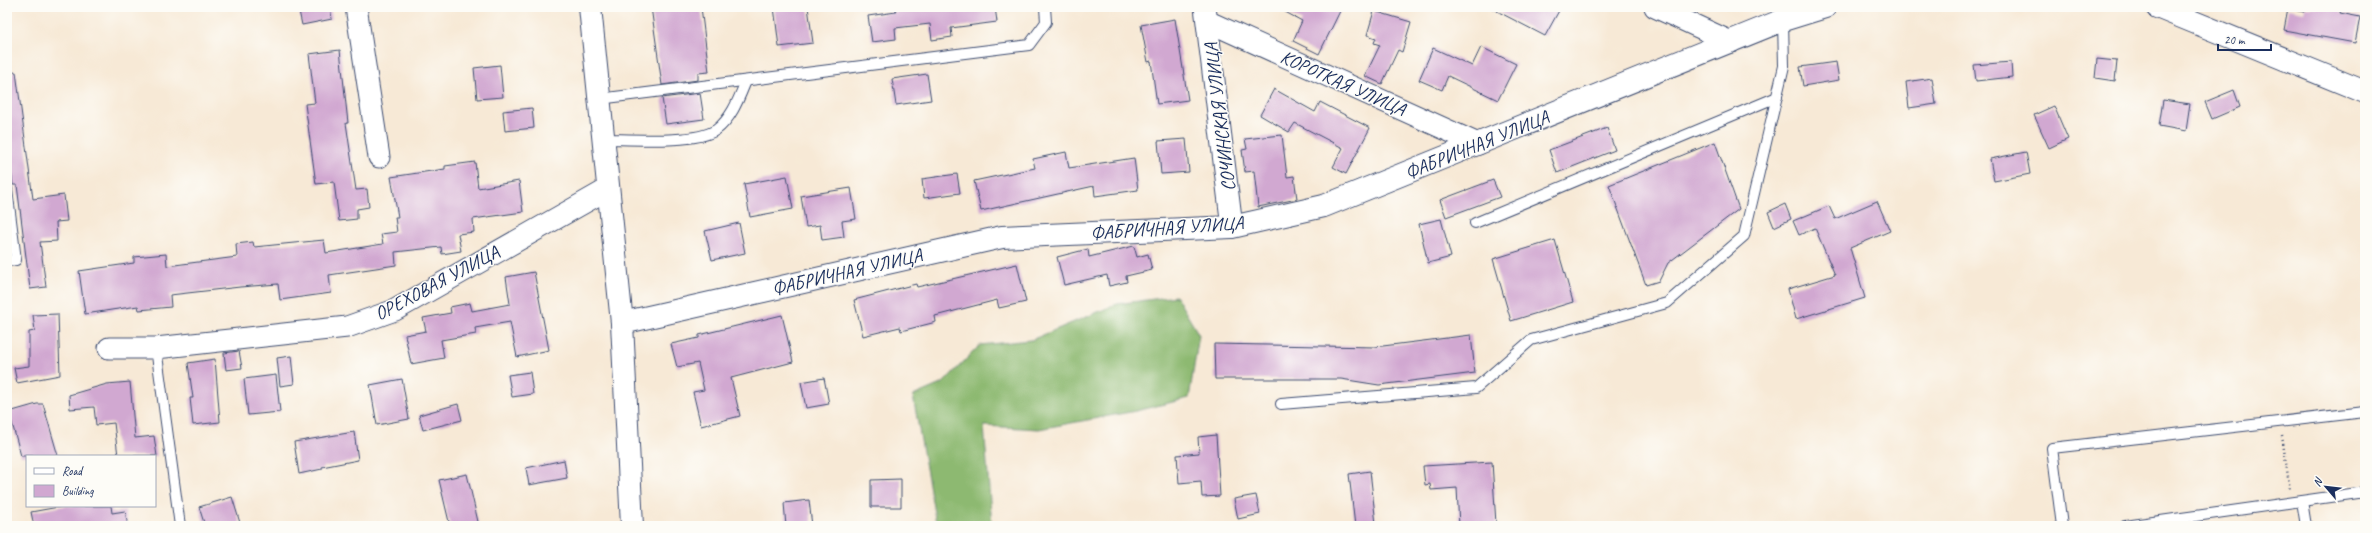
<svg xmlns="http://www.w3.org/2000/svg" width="2372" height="533" font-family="Caveat,sans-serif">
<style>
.forest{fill:#8db971;stroke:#547468}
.building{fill:#d1a8d1}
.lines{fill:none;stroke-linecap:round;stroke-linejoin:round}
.service-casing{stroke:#3c4b70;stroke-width:12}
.minor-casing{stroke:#3c4b70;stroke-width:23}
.tertiary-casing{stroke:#3c4b70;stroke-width:24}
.secondary-casing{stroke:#3c4b70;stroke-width:24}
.path{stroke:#3c4b70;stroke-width:2.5;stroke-dasharray:1 3;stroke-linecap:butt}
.service{stroke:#fff;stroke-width:10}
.minor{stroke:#fff;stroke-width:21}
.tertiary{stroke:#fff;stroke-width:22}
.secondary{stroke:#fff;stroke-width:22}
.labels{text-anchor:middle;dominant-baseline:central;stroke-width:3;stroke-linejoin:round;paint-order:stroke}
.street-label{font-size:19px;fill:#1b2f5e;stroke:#fdfcf7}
</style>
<rect width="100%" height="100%" fill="#fdfcf7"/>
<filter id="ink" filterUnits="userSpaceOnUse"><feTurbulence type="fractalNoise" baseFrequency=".025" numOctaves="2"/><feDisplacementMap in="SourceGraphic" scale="8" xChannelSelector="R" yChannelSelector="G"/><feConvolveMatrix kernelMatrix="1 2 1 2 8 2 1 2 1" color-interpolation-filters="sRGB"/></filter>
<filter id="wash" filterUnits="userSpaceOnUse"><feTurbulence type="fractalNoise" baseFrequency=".012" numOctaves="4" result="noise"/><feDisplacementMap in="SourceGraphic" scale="16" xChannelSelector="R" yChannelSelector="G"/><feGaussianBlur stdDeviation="0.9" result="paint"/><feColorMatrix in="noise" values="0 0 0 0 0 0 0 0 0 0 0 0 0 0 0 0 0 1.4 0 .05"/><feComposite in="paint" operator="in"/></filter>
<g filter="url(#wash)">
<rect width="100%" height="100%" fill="#f7e9d6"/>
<!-- forest -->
<polygon class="forest" points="1176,296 1199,335 1189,398 1136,411 1039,429 984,426 992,526 939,526 935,518 913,396 943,383 980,345 1031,340 1117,304"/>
<g id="blocks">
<!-- building -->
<g class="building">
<polygon points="317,7 330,7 332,19 302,25 299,11"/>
<polygon points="651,7 701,7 709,72 698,73 698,80 662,85"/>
<polygon points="774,7 808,7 813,43 779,47"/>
<polygon points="895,7 995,7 997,22 951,28 952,37 932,40 930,24 895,28 896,39 872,42 868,16 896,12"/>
<polygon points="1276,7 1342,7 1319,54 1293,41 1302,21"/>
<polygon points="1489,7 1561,7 1545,36"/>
<polygon points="2305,7 2341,7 2340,13 2360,17 2355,43 2284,30 2288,9 2304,12"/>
<polygon points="1374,11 1411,22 1402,52 1398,50 1382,84 1365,76 1380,45 1374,43 1376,38 1367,35"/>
<polygon points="1175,19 1188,100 1157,104 1151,61 1148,62 1141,25"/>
<polygon points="1481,47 1516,64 1498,100 1448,76 1442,90 1419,80 1433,48 1472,66"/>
<polygon points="340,50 348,123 346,123 356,190 367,189 369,207 357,209 357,219 339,221 334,182 316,184 305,104 315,103 309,54"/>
<polygon points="2097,59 2117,61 2115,81 2095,78"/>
<polygon points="1836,62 1839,80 1803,86 1800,67"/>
<polygon points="2011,62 2012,77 1976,81 1974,65"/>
<polygon points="500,65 503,97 477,99 474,68"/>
<polygon points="16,72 33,199 64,195 67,221 56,222 57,241 40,242 46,287 30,289 17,185 13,185 7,141 7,73"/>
<polygon points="927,74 931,100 896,105 892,79"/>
<polygon points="1932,78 1936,104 1909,108 1906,82"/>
<polygon points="1274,89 1315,112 1320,102 1370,128 1346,174 1333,167 1343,148 1295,123 1289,132 1260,115"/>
<polygon points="2234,90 2240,107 2212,119 2205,102"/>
<polygon points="700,93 704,119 666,124 662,98"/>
<polygon points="2163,100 2190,104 2186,131 2159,126"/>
<polygon points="2054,106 2068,139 2049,148 2034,115"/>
<polygon points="532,108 534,128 505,131 503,111"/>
<polygon points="1607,128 1615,150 1557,173 1549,150"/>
<polygon points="1282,135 1287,177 1294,176 1297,199 1258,207 1254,171 1245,172 1242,150 1247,149 1245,139"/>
<polygon points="1186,139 1189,172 1161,174 1158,141"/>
<polygon points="1715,142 1739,209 1668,263 1659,281 1646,285 1609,185"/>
<polygon points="1066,152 1069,168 1134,158 1138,190 1095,196 1094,186 981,211 974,181 1035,168 1033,159"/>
<polygon points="2026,152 2030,174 1994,181 1990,159"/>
<polygon points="475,162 478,188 519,181 523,212 473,219 474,232 458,234 461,251 442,254 441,247 395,252 396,265 329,275 331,293 280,300 278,284 240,287 170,295 171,307 139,310 138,306 85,314 79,271 134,263 134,257 166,254 167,266 237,257 236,244 253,242 254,247 324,240 326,253 383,244 381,234 397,232 395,217 398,217 391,177 445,169 445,166"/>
<polygon points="957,174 960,193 924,198 922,179"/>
<polygon points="787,176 793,209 750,217 744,184"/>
<polygon points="1493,180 1500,197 1446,217 1440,200"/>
<polygon points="851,188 856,219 842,221 844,237 822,240 820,225 806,227 801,196"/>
<polygon points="1877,201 1890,231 1850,248 1865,298 1796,319 1788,289 1835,275 1815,228 1799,235 1793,221 1829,206 1835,219"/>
<polygon points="1785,204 1791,219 1774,227 1768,212"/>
<polygon points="1441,219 1451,257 1428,263 1419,224"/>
<polygon points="739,223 745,253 712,260 705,231"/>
<polygon points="1555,240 1573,302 1511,321 1493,259"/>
<polygon points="1134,246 1137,257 1148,254 1152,270 1126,276 1127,282 1109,286 1107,275 1064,285 1057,257 1088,249 1089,257"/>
<polygon points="1017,264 1026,302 999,308 997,300 935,316 936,322 901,331 900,327 863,336 854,300 916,284 917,287"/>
<polygon points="534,272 549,350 517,357 510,322 475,328 476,334 441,340 444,358 411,364 405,335 426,331 423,318 451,313 450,307 470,303 472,311 510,304 506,277"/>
<polygon points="58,314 60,375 17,383 14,368 29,366 29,332 35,331 33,315"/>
<polygon points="782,315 793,362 731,378 740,416 701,426 693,392 704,390 698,363 677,367 671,344 699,338 699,335"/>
<polygon points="1471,335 1475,373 1379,385 1341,379 1215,379 1214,344 1375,347"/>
<polygon points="239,351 242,368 226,370 224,353"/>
<polygon points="291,356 294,384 280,386 277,358"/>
<polygon points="215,359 220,422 193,425 190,398 193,398 188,363"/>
<polygon points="530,372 533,394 512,397 508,375"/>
<polygon points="276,375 280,412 248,415 244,379"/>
<polygon points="824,378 829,404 806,408 801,382"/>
<polygon points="402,379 409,419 377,425 370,385"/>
<polygon points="130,382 135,438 154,436 157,456 118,456 114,423 96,425 94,407 70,409 69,395 107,384"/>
<polygon points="37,404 43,404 58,456 21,456 9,412"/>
<polygon points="458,404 462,420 423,430 419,415"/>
<polygon points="354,432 358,460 322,467 322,469 299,474 294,442"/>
<polygon points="1216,435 1220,496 1202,497 1201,481 1179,483 1177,455 1199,453 1198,437"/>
<polygon points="564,460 567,478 529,485 526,468"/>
<polygon points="1492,462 1496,524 1459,526 1457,488 1431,490 1430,484 1425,485 1423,466"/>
<polygon points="1370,471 1376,524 1355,526 1349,474"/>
<polygon points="467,474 479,526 450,526 439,480"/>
<polygon points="901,479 901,507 871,507 871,480"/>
<polygon points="1256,495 1260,514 1238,519 1234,499"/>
<polygon points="232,497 241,526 205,526 199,507"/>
<polygon points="809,500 812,526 786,526 784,503"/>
<polygon points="64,506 111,506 112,513 125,511 128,526 34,526 31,512"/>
</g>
</g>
</g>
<g filter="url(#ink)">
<use href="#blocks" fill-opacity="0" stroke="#3c4b70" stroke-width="1"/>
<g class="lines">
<defs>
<g id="service">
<polyline points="599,99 1029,45 1046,22 1045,7"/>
<path d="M603,139C629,139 695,144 716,130C732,118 739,98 746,81"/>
<polyline points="7,189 16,260 7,261"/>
<polyline points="1475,223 1777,97"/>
<polyline points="156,348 180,526"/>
<polyline points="1281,404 1476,388 1531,340 1667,303 1744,236 1784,66 1783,20"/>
<polyline points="2302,501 2306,526"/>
<polyline points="2062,526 2052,448 2365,412"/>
<polyline points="2125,526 2365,492"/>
</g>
<g id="minor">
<polyline points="356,7 379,157"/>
<polyline points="1205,7 1232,227"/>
<polyline points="1655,7 1731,42"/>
<polyline points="1209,22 1478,144"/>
<polyline points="109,348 156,348 347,327 395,310 608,189"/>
</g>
<g id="tertiary">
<polyline points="2157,7 2365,92"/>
<polyline points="622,323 1002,237 1232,227 1324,206 1783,20 1825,7"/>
</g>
<polyline id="secondary" points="590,7 622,323 632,526"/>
</defs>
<!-- service casing -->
<use href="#service" class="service-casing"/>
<!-- minor casing -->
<use href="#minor" class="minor-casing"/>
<!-- tertiary casing -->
<use href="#tertiary" class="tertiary-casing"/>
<!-- secondary casing -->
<use href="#secondary" class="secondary-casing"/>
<!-- path -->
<polyline class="path" points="2282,436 2290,490"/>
<!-- service -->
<use href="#service" class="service"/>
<!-- minor -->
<use href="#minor" class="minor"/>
<!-- tertiary -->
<use href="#tertiary" class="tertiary"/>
<!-- secondary -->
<use href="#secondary" class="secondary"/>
</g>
</g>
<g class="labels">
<!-- street labels -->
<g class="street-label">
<text transform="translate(1343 83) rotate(24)">КОРОТКАЯ УЛИЦА</text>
<text transform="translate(1220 117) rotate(-97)">СОЧИНСКАЯ УЛИЦА</text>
<text transform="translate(1477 145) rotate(-22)">ФАБРИЧНАЯ УЛИЦА</text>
<text transform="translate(1167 228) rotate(-4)">ФАБРИЧНАЯ УЛИЦА</text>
<text transform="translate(847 272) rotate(-13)">ФАБРИЧНАЯ УЛИЦА</text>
<text transform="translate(437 283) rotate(-28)">ОРЕХОВАЯ УЛИЦА</text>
</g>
</g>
<!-- margin -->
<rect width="2372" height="533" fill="none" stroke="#fdfcf7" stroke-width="24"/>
<!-- legend -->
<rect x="26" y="455" width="130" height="52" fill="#fdfcf7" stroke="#a3aaba"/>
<rect x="34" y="468" width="20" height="6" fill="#ffffff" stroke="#a3aaba"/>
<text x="62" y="475" font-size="12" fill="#1b2f5e">Road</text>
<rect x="34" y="485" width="20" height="12" fill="#d1a8d1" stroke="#a3aaba"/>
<text x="62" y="495" font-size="12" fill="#1b2f5e">Building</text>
<!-- north arrow -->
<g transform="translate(2326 487) rotate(298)" stroke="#fdfcf7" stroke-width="3" paint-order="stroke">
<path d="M0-3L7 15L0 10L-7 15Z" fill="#1b2f5e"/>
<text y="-6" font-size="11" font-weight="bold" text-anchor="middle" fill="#1b2f5e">N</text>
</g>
<!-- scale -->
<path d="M2218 44v6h53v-6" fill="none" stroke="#1b2f5e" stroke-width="2"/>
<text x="2224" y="44" font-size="12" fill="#1b2f5e" stroke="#fdfcf7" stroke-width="3" paint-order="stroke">20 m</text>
</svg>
